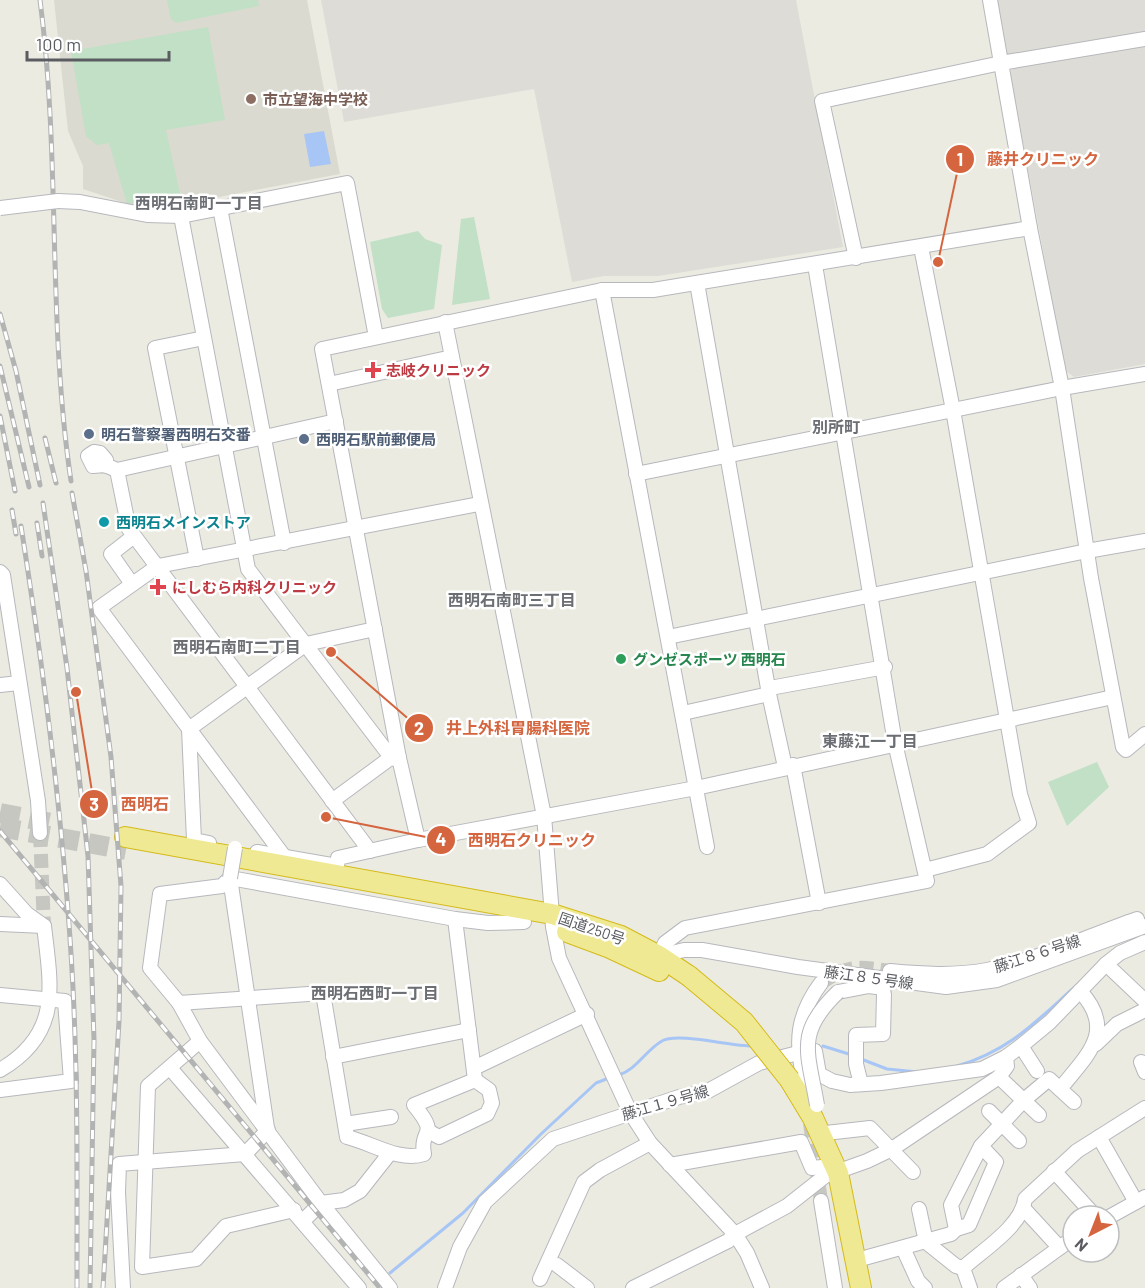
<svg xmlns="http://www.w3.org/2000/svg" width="1145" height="1288" font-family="Barlow,'Noto Sans JP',sans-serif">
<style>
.industrial{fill:#dddcd6}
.education{fill:#dbdad0}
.green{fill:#c1e0c6}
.water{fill:#a8c6f5}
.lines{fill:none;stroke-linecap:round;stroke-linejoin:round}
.stream{stroke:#a8c6f5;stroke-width:3}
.minor-tunnel{stroke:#c7c7c2;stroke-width:14;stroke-dasharray:14 7;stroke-linecap:butt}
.highway-tunnel{stroke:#c7c7c2;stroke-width:20;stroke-dasharray:20 10;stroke-linecap:butt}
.minor-casing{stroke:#b7b8bd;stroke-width:16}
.highway-casing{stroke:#d4ba19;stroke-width:22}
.minor{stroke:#fff;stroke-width:14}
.highway{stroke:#f0e994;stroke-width:20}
.rail-casing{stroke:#b2b3b3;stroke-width:5}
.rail{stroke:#fff;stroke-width:3;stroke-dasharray:9;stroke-linecap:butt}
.minor-bridge-casing{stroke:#b7b8bd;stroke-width:16;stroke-linecap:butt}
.highway-bridge-casing{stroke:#d4ba19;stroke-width:22;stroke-linecap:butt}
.minor-bridge{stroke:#fff;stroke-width:14}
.highway-bridge{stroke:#f0e994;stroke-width:20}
.education-dot{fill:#8d6e63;stroke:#fff;stroke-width:2}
.health-dot{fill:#e0444e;stroke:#fff;stroke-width:2}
.service-dot{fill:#5c6f8a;stroke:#fff;stroke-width:2}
.culture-dot{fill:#0f9aa8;stroke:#fff;stroke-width:2}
.leisure-dot{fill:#2e9e5b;stroke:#fff;stroke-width:2}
.labels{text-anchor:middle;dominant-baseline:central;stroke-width:5;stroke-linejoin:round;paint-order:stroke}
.education-label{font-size:15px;font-weight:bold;fill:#785e54;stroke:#fff;text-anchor:start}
.health-label{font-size:15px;font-weight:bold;fill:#be3a42;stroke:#fff;text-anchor:start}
.service-label{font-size:15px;font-weight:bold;fill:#4e5e75;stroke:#fff;text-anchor:start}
.culture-label{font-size:15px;font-weight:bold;fill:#0d838f;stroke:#fff;text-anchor:start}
.leisure-label{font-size:15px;font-weight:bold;fill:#27864d;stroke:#fff;text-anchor:start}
.street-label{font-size:15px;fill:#5a5c61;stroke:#fff}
.neighbourhood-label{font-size:16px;font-weight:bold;fill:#6b6e73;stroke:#fff}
.leader{fill:none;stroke:#d4653f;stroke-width:2}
.callout-dot{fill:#d4653f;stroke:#fff;stroke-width:2}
.mark-label{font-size:18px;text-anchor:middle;font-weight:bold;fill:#fff}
.callout-label{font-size:16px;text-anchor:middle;font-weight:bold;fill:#d4653f;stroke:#fff;stroke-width:5;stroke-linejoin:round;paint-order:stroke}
</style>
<rect width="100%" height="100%" fill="#ebebe2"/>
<!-- industrial -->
<g class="industrial">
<polygon points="321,0 796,0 843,247 658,276 604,276 572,282 534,89 344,122"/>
<polygon points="996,0 1145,0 1145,34 1007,57"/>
<polygon points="1145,44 1145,364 1074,377 1065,370 1010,72 1013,68"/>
</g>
<!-- education -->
<polygon class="education" points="54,0 307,0 340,174 182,204 143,209 83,189 83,166 68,131"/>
<!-- green -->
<g class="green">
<polygon points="167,0 258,0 259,6 176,23 171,19"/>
<polygon points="208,27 225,120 166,130 181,198 127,204 109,143 97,145 86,136 71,51"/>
<polygon points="474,217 490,299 452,305 461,219"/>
<polygon points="418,231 425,239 442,245 434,309 388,318 382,309 370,242"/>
<polygon points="1097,762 1109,787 1067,826 1048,782"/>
</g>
<!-- water -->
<polygon class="water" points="324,131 331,164 310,167 304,134"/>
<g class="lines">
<!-- stream -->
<g class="stream">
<polyline points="1131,941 1145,933"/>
<polyline points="823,1046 852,1055"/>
<polyline points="861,1059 887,1069 918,1072"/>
<path d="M957,1066C1011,1050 1036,1021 1077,985"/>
<path d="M619,1075C637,1069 646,1050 662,1041C678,1032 733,1047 754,1046"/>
<polyline points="390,1273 463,1213 541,1134 596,1083 609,1078"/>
</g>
<!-- minor-tunnel -->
<g class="minor-tunnel">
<polyline points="40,833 44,926"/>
<path d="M821,983C848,965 857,966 890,971"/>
<polyline points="810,1123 821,1201"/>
</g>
<!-- highway-tunnel -->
<g class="highway-tunnel">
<polyline points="0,813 56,824"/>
<polyline points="0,827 126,850"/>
</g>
<defs>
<g id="minor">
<polyline points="990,0 1030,228 1062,388 1091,578 1123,747 1126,750 1145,734"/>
<polyline points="58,201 80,202 147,215 181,216 347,183 376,337"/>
<polyline points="220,208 284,543"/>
<polyline points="181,216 248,569 387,752 399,758"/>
<polyline points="921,247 953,410 1020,794 1029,823 987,854 925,870"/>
<polyline points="856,258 822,101 1001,63 1145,39"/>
<polyline points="697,283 769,694 785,767"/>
<polyline points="602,290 707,847"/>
<polyline points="445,322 544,816 553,927 559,958 630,1112 650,1143 735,1234 747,1253 762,1288"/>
<polyline points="329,384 452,357"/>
<polyline points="106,466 106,460 100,453 94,452 88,456 93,466 105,465 117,470 336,421"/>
<polyline points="117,470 129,529 370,851"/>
<polyline points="636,474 1062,388 1145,374"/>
<polyline points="197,559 155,348 204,338"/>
<polyline points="0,572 3,575 38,801 40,833"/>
<polyline points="132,584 111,554 134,536"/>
<polyline points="668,637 1087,551 1145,541"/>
<polyline points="0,685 19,683"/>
<polyline points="770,688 885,667"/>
<polyline points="683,713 769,694"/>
<polyline points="189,729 194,840 209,843"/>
<polyline points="189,729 306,644 375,629"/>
<polyline points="793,765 819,903"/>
<polyline points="332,801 389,759 399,758"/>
<polyline points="418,840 399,758 322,349 602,290 653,290 1030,228"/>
<polyline points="257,852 337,866 338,858 418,840 696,788 1113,697"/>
<polyline points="283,855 99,608 158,566 479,504"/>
<polyline points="230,878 222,886 160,894 150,968 179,1003 200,1041 321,1203 390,1288"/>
<polyline points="230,878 455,919 488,923 524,922"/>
<polyline points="230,878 267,1128"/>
<path d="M0,884L27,914L44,926C51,986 62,1034 0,1070"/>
<polyline points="455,919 475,1080"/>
<polyline points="0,924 44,926"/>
<polyline points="659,956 665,943 685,928 927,881 895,743 815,265"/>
<polyline points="657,960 659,956 684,950 702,950 798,967 946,987 997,980 1145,926"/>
<polyline points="1106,964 1145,1001"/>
<path d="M890,971C922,974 955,976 987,970C1038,960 1088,936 1137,919"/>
<polyline points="838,992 869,986 884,988"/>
<polyline points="0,995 65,1001 71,1081 0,1090"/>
<path d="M179,1003L323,993L347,1137C372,1143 399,1162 424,1154C419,1127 441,1138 414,1105L475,1080"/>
<polyline points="200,1041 148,1086 142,1267 196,1259 226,1226 294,1210"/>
<polyline points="1096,1044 1117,1024 1145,1010"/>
<polyline points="1021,1046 1037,1071"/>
<polyline points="333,1057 469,1030"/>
<polyline points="1141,1062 1145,1072"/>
<polyline points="170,1068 359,1288"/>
<polyline points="474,1068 587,1014"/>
<polyline points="999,1077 1039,1115"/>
<path d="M804,1080C795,1042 797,1015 821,983"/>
<polyline points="861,1084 856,1064 856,1035 883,1034 884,994"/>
<path d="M1060,1089C1087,1055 1117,1031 1080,991"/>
<polyline points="989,1111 1019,1141"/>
<polyline points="345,1124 391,1117"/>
<polyline points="430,1132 439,1137 487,1114 492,1103 489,1090 475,1080"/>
<polyline points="826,1133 870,1128 913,1172"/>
<polyline points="1099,1137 1136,1202"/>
<polyline points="670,1165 801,1142 812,1168 822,1167"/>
<polyline points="1054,1171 1095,1216"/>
<polyline points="821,1201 835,1288"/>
<polyline points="919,1209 926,1242 956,1266 963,1268"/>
<polyline points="1024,1209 1058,1246"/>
<polyline points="1109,1217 1145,1197"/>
<polyline points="303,1221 321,1203 344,1200 360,1191 390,1153"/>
<polyline points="956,1229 969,1225 996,1162 981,1146"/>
<polyline points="903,1248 918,1281 925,1288"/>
<polyline points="857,1260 951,1234 956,1229 951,1205 981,1146 1024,1100 1049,1079 1074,1102"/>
<polyline points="557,1265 587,1288"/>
<polyline points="1021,1275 1030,1288"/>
<polyline points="540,1279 584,1182 600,1170 650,1143"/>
<polyline points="123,1288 118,1192 119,1164 245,1154 268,1130"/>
<polyline points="445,1288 460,1247 485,1202 553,1139 679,1097 708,1091 759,1063 798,1053 815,1051 819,1074 832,1081 850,1085 881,1083 982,1069 1006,1057 1021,1046 1050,1022 1106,964 1120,953 1145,942"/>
<polyline points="633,1288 728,1241 735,1234 787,1206 825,1176 867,1161 892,1149 999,1077 1007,1066 1006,1057"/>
<path d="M970,1288L963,1268C983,1250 1022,1226 1025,1199L1077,1151L1145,1108"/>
<polyline points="1004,1288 1073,1238"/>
</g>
<g id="highway">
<polyline points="125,837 552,914 621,936 659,956 689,976"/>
<polyline points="567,932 610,948 659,971"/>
<polyline points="790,1080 813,1118 838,1173 861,1288"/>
</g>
</defs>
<!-- minor casing -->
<use href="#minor" class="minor-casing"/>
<!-- highway casing -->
<use href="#highway" class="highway-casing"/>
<!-- minor -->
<use href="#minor" class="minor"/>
<!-- highway -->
<use href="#highway" class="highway"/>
<defs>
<g id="rail">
<path d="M40,0C61,160 47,321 71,481"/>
<polyline points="0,314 16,371 40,485"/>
<polyline points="0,366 29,487"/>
<polyline points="0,416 15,491"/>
<polyline points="45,438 56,483"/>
<polyline points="72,493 86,571 111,757 121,886 119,1021 103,1288"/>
<polyline points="43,503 67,668 88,856 94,1040 90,1288"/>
<polyline points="12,510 16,534"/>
<polyline points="37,523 42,556"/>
<path d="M21,526C45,679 65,833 73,988C78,1088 77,1188 77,1288"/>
<polyline points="0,831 380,1288"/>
</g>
</defs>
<!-- rail casing -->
<use href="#rail" class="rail-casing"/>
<!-- rail -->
<use href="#rail" class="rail"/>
<defs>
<g id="minor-bridge">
<polyline points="0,208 58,201"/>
<polyline points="230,878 235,848"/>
<path d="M817,1105C808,1052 795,1033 838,992"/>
</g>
<polyline id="highway-bridge" points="689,976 744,1022 790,1080"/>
</defs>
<!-- minor-bridge casing -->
<use href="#minor-bridge" class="minor-bridge-casing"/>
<!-- highway-bridge casing -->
<use href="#highway-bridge" class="highway-bridge-casing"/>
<!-- minor-bridge -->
<use href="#minor-bridge" class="minor-bridge"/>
<!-- highway-bridge -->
<use href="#highway-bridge" class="highway-bridge"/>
</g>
<!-- markers -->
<circle class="education-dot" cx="251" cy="99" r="6"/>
<g class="health-dot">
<path d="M370 361h6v6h6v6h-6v6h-6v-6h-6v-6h6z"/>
<path d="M155 578h6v6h6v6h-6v6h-6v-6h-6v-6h6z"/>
</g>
<g class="service-dot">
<circle cx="89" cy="434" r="6"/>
<circle cx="304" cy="439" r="6"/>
</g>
<circle class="culture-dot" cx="104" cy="522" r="6"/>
<circle class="leisure-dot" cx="621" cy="659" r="6"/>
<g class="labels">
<!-- education labels -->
<g class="education-label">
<text x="263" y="99">市立望海中学校</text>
</g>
<!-- health labels -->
<g class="health-label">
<text x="386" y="370">志岐クリニック</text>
<text x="172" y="587">にしむら内科クリニック</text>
</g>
<!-- service labels -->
<g class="service-label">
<text x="101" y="434">明石警察署西明石交番</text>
<text x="316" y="439">西明石駅前郵便局</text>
</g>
<!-- culture labels -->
<g class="culture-label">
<text x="116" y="522">西明石メインストア</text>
</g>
<!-- leisure labels -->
<g class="leisure-label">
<text x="633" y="659">グンゼスポーツ 西明石</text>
</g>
<!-- street labels -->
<g class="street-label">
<text transform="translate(592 928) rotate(19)">国道250号</text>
<text transform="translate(1037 953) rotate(-18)">藤江８６号線</text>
<text transform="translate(869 977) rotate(8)">藤江８５号線</text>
<text transform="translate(665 1102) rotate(-16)">藤江１９号線</text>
</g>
<!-- neighbourhood labels -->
<g class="neighbourhood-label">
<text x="199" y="202">西明石南町一丁目</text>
<text x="836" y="426">別所町</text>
<text x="512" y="599">西明石南町三丁目</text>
<text x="237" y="646">西明石南町二丁目</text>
<text x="870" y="740">東藤江一丁目</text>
<text x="375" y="992">西明石西町一丁目</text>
</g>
</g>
<!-- callouts -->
<path class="leader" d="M938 262L960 159M331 652L419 728M76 692L94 804M326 817L441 840"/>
<g class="callout-dot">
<circle cx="938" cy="262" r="6"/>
<circle cx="331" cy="652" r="6"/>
<circle cx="76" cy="692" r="6"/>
<circle cx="326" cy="817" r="6"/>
<circle cx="960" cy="159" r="15"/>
<circle cx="419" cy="728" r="15"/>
<circle cx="94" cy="804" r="15"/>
<circle cx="441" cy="840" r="15"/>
</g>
<g class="mark-label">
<text x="960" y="166">1</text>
<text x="419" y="735">2</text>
<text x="94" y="811">3</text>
<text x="441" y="846">4</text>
</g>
<g class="callout-label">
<text x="1043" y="165">藤井クリニック</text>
<text x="518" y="734">井上外科胃腸科医院</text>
<text x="145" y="810">西明石</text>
<text x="532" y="846">西明石クリニック</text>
</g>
<!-- north arrow -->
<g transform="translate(1091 1234) rotate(222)"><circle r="28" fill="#ffffff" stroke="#bdbec0" stroke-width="1.5"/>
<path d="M0-4.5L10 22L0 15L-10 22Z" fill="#d4653f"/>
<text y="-9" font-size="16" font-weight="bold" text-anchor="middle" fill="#5a5c61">N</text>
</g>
<!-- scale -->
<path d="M27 51v9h142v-9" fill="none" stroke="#5a5c61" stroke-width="3"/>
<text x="36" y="51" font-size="18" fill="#5a5c61" stroke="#ffffff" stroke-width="4.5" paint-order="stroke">100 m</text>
</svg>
